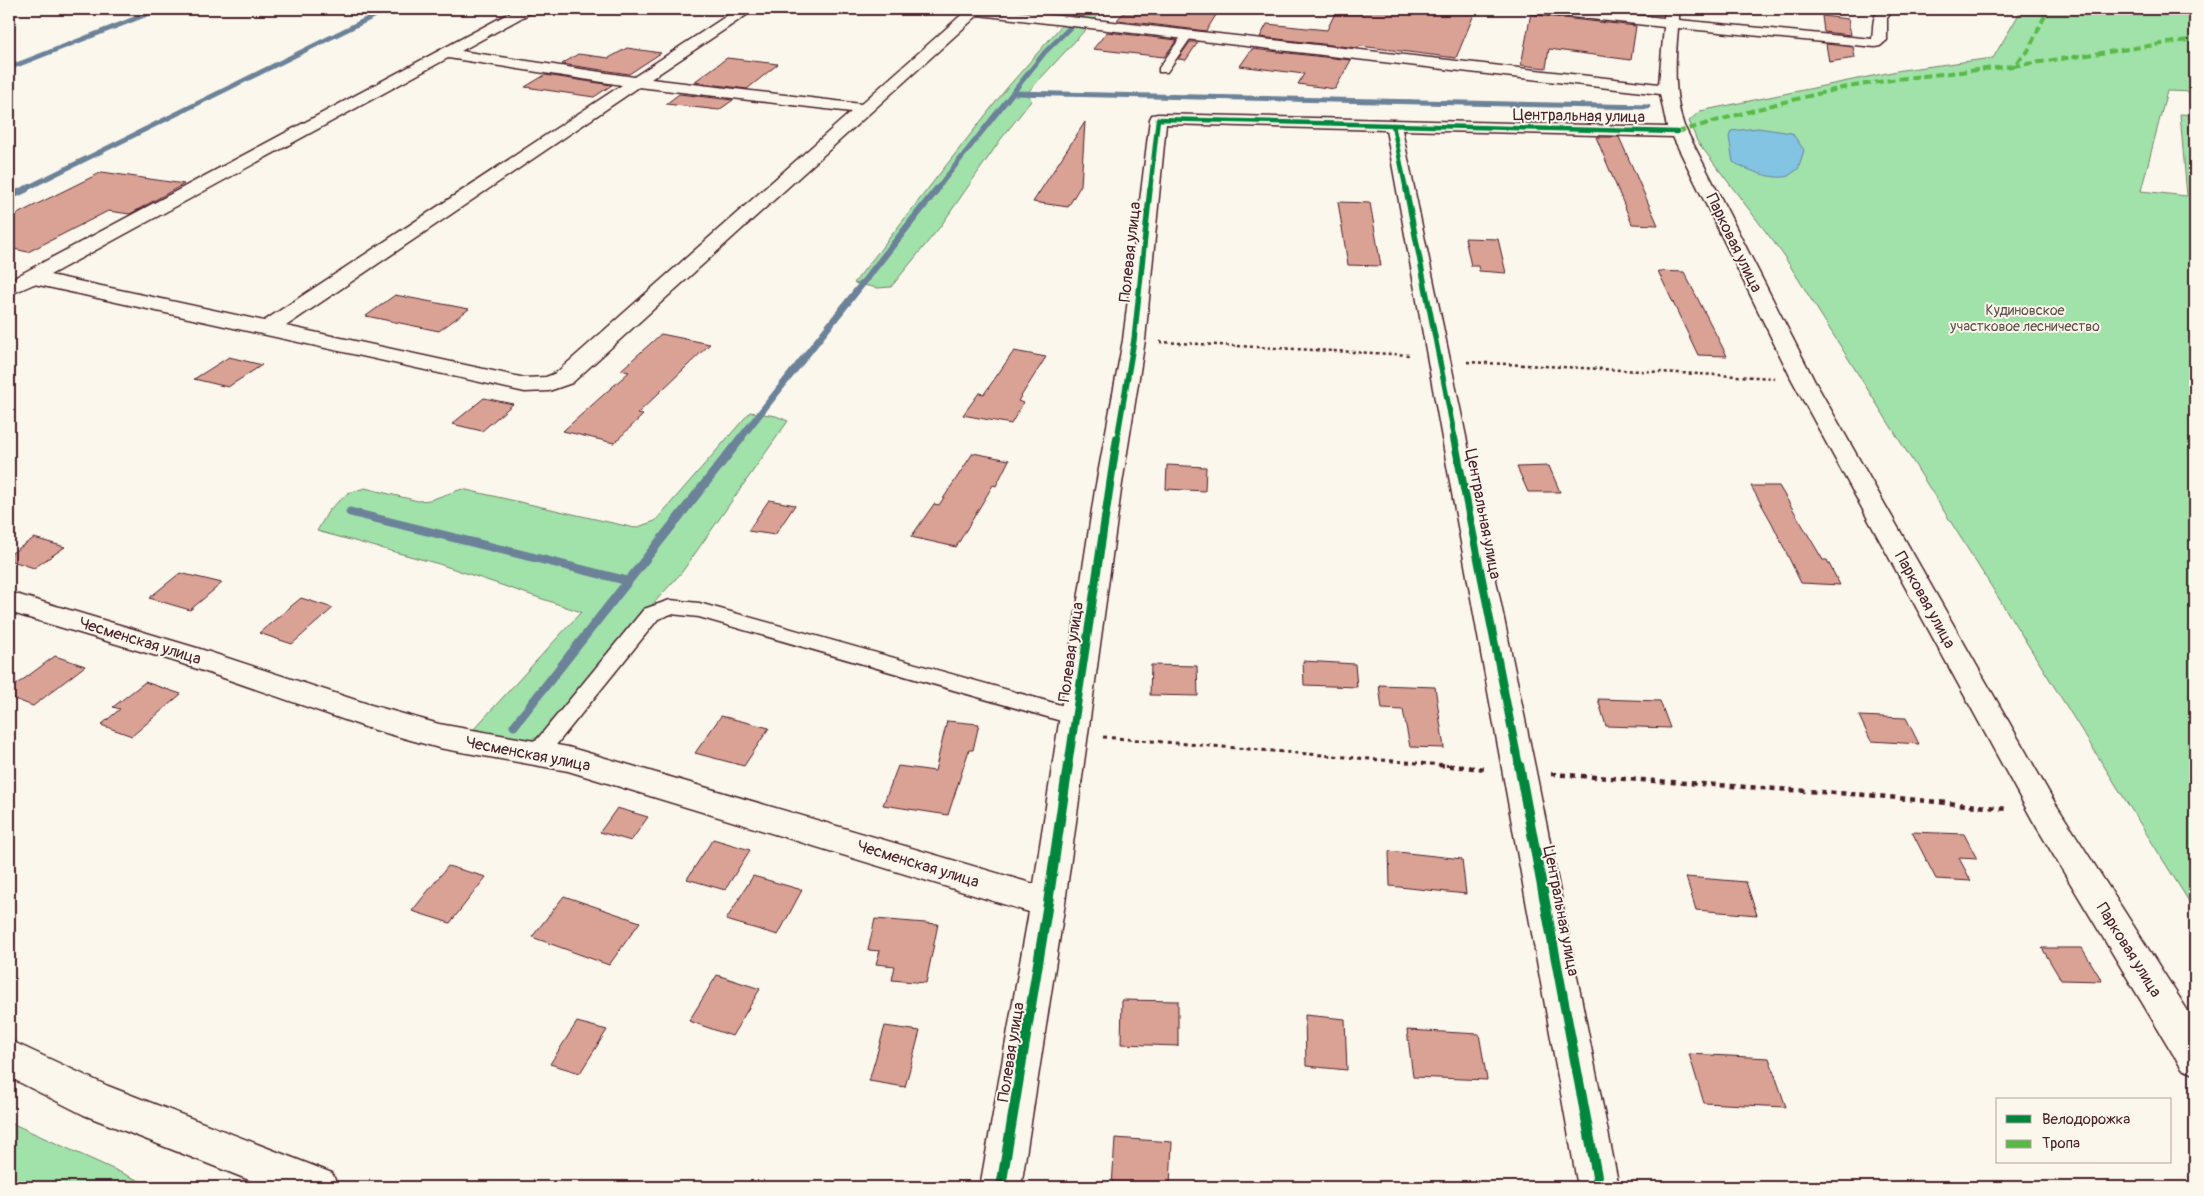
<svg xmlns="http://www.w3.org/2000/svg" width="2204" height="1196" font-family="Pangolin,sans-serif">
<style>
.green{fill:#a1e1aa;stroke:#76806a}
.water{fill:#83c4e3;stroke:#6c8299}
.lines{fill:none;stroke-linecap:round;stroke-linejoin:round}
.stream-far2{stroke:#6c8299;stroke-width:5}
.stream-far1{stroke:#6c8299;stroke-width:7}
.stream{stroke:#6c8299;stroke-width:9}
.building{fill:#daa295;stroke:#4a1f2b}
.lane-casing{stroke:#4a1f2b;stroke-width:3}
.street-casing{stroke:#4a1f2b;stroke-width:3}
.path-far2{stroke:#4a1f2b;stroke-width:2.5;stroke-dasharray:3 3;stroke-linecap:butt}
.path-far1{stroke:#4a1f2b;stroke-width:3;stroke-dasharray:4 4;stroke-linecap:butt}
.path{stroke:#4a1f2b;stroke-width:4.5;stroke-dasharray:5 5;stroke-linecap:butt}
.lane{fill:#fbf7ec;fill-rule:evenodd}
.street{fill:#fbf7ec;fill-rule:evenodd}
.quiet{stroke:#58b947;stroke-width:4;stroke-dasharray:8 4;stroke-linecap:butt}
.cycleway-far3-casing{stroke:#fbf7ec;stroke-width:6}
.cycleway-far2-casing{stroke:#fbf7ec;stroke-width:8}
.cycleway-far1-casing{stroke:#fbf7ec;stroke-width:11}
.cycleway-casing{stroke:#fbf7ec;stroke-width:13}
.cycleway-far3{stroke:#00873e;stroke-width:4.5}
.cycleway-far2{stroke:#00873e;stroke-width:5.5}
.cycleway-far1{stroke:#00873e;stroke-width:8}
.cycleway{stroke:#00873e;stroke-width:10}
.labels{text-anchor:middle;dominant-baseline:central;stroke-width:4;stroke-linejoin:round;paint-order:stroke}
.far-park-label{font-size:14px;fill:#60504b;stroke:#fbf7ec}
.street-label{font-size:16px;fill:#4a1f2b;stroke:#fbf7ec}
</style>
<rect width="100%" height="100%" fill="#fbf7ec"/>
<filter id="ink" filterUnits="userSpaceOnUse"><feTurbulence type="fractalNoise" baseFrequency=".02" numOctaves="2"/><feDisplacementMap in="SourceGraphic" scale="10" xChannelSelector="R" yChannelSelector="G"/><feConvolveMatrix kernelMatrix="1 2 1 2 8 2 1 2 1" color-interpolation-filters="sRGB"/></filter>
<g filter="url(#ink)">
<!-- green -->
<g class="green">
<polygon points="1077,9 1104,9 1093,21 1071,15"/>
<polygon points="2022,9 2195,9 2195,92 2167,91 2141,191 2187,196 2180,114 2195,115 2195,911 1782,253 1697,141 1689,121 1700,111 1902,70 1993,58"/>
<polygon points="1062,25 1087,28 1028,92 1031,101 1001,139 940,227 891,287 878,288 854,283 1006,89"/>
<polygon points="750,412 776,416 788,421 682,572 653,604 627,629 544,735 527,741 499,736 474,729 581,612 439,564 317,531 329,510 348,493 365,488 418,501 430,500 462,489 635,528 655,521"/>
<polygon points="9,1122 153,1187 9,1187"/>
</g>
<!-- water -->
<path class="water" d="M1758,128L1792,133L1804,150L1798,169C1795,171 1791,174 1788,176C1774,181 1745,169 1733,162L1729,137L1731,131Z"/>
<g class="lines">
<!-- stream-far2 -->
<g class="stream-far2">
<polyline points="9,68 160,9"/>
<polyline points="1013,93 1648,107"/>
<polyline points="23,190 388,9"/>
<polyline points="936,190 1045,52 1089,9"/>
</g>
<!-- stream-far1 -->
<g class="stream-far1">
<polyline points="9,197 26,189"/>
<polyline points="740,439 937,189"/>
</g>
<!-- stream -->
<g class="stream">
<polyline points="350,512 628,581"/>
<polyline points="514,726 741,438"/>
</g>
</g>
<!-- building -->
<g class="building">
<polygon points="1127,9 1156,9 1216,15 1206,31 1117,20"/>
<polygon points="1337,9 1449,9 1475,12 1456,58 1360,46 1358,48 1260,37 1267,24 1327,30"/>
<polygon points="1590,9 1638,9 1637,13"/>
<polygon points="1531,13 1535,15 1636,26 1631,60 1549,49 1546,68 1521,65"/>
<polygon points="1822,16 1848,19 1851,35 1824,32"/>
<polygon points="1107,32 1177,40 1164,57 1093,49"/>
<polygon points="1190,42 1198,42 1186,60 1178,59"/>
<polygon points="1826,44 1853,47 1855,58 1829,62"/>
<polygon points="627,48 661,53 629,74 562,64 578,54 609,58"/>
<polygon points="1252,49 1351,60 1335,89 1298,84 1304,74 1240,66"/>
<polygon points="727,58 778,64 747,89 694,82"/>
<polygon points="545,75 612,85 594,97 525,87"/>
<polygon points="679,94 733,100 719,110 666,104"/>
<polygon points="1085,122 1081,185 1068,207 1033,202"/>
<polygon points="1596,137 1619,137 1658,225 1632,224"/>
<polygon points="102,172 184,184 130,214 108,211 28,252 9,248 9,218"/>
<polygon points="1338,202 1370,203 1381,266 1348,265"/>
<polygon points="1465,238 1498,239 1506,273 1479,271 1478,266 1471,266"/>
<polygon points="1658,271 1684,272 1727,356 1698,355"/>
<polygon points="395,295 469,309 439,331 366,316"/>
<polygon points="661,334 710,344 637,414 643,415 614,443 563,431 629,372 621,370"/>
<polygon points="1014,351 1046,357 1018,401 1023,403 1011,424 963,415 979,393 984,394"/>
<polygon points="229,357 262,365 228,387 194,379"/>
<polygon points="484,398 513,404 482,431 452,424"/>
<polygon points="973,453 1009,460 996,486 993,485 956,547 911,537 934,504 939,505"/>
<polygon points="1167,465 1206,467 1205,491 1166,489"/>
<polygon points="1549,466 1560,492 1528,492 1517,467"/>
<polygon points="1751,486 1779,486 1823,560 1827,560 1840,585 1801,583 1772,523"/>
<polygon points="769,500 795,505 775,535 748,531"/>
<polygon points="34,538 65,547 34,568 9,560 9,555"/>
<polygon points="180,573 222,583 190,610 149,598"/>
<polygon points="301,598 333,608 292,644 259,633"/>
<polygon points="55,656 85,666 33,706 9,697 9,690"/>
<polygon points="1303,661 1355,664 1357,687 1304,685"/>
<polygon points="1151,665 1197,666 1198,696 1150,695"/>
<polygon points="145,682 181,694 132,736 101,725 120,709 113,707"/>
<polygon points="1379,685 1435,687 1444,748 1410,747 1403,710 1382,709"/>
<polygon points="1598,699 1660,701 1670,728 1606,726"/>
<polygon points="721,716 769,728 744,766 695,753"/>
<polygon points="1859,716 1906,718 1919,744 1871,741"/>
<polygon points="947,721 979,724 973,750 969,750 948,815 883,805 898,766 935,771"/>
<polygon points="617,808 648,817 631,841 600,832"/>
<polygon points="1912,832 1964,834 1977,859 1959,858 1971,881 1936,879"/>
<polygon points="713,839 750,850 725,890 687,879"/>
<polygon points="1389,851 1462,859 1466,894 1390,886"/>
<polygon points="448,866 486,877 450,923 412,911"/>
<polygon points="753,876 802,890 778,935 726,920"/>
<polygon points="1686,877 1746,882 1757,915 1696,910"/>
<polygon points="564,896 640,922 609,965 532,937"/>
<polygon points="875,919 938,924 926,983 892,980 895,966 876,964 880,951 868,950"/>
<polygon points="2042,948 2082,948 2102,981 2061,980"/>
<polygon points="717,975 760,989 732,1036 689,1021"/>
<polygon points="1122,1000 1178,1001 1178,1046 1121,1044"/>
<polygon points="1305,1015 1345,1019 1347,1070 1306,1066"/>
<polygon points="577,1022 607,1030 580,1073 550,1064"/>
<polygon points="885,1026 920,1031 905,1087 869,1081"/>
<polygon points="1407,1030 1479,1034 1487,1080 1413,1077"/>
<polygon points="1689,1054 1769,1058 1786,1107 1704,1103"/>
<polygon points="1115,1138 1172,1142 1170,1187 1112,1187"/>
</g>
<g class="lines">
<defs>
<g id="lane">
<polygon points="1187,33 1192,36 1167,72 1159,72 1159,68 1183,34"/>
<polygon points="670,600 699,603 1075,709 1082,711 1085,717 1082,723 1075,725 699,617 671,614 658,619 544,760 537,762 530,760 526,754 530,748 644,609"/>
</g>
<g id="street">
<path d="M517,9H534L532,12L461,51L634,77L737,9H753L751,12L651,79L861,104L968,9H1000L1659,84L1664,27L1535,13L1528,9H1573L1664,18L1665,9H1679V20L1872,39C1874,27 1871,18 1880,9H1894L1887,18V40L1880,46L1875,47L1678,28C1675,62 1673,94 1684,126L1814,380L2055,803L2195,1022V1074L2182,1069L2033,821L1792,380L1673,137L1402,130L1536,772L1619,1187H1578L1386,130L1166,124L1145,340L1121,490L1065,903L1021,1187H980L1029,912L568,771L439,748L368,728L177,662L9,612V592L197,648L371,705L439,724L568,747L1034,884L1095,490L1123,340L1150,119L1152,115L1158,114L1667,127L1660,94L978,15L572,383L549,391L525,392L34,284L9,295V281L23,273ZM448,58L622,85L264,321L50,275ZM639,87L851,112L556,373L546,377L525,378L286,326Z"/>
<polygon points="9,1040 108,1086 332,1173 338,1187 267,1187 84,1115 9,1077"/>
</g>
</defs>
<!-- lane casing -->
<use href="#lane" class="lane-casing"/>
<!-- street casing -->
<use href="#street" class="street-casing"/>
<!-- path-far2 -->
<g class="path-far2">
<polyline points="1160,342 1411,355"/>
<polyline points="1467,362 1775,378"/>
</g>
<!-- path-far1 -->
<polyline class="path-far1" points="1103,737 1454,766"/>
<!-- path -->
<g class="path">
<polyline points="1439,765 1487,769"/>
<polyline points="1551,774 1867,795 2008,809"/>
</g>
<!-- lane -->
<use href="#lane" class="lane"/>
<!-- street -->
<use href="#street" class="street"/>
<!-- quiet -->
<g class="quiet">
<polyline points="2013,66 2195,39"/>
<polyline points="1677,132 1776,104 1842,88 1897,79 2013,66 2028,51 2048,9"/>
</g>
<defs>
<g id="cycleway-far3">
<polyline points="1150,190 1158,119 1393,125"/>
<polyline points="1406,190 1393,125 1677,132"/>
</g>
<g id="cycleway-far2">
<polyline points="1406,189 1455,439"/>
<polyline points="1117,439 1134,340 1150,189"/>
</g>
<g id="cycleway-far1">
<polyline points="1454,438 1519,766"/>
<polyline points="1068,766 1117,438"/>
</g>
<g id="cycleway">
<polyline points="1519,765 1599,1187"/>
<polyline points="1001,1187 1048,903 1068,765"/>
</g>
</defs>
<!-- cycleway-far3 casing -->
<use href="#cycleway-far3" class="cycleway-far3-casing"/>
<!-- cycleway-far2 casing -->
<use href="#cycleway-far2" class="cycleway-far2-casing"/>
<!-- cycleway-far1 casing -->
<use href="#cycleway-far1" class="cycleway-far1-casing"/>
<!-- cycleway casing -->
<use href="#cycleway" class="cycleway-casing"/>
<!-- cycleway-far3 -->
<use href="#cycleway-far3" class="cycleway-far3"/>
<!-- cycleway-far2 -->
<use href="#cycleway-far2" class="cycleway-far2"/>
<!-- cycleway-far1 -->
<use href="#cycleway-far1" class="cycleway-far1"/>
<!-- cycleway -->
<use href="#cycleway" class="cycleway"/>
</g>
</g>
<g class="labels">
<!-- far-park labels -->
<g class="far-park-label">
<text x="2025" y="310">Кудиновское<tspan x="2025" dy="16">участковое лесничество</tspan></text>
</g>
<!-- street labels -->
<g class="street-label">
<text transform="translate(1579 116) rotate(1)">Центральная улица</text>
<text transform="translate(1734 243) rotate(64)">Парковая улица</text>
<text transform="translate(1130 252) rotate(-84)">Полевая улица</text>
<text transform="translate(1483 514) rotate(79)">Центральная улица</text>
<text transform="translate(1925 600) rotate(61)">Парковая улица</text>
<text transform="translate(140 641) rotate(17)">Чесменская улица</text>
<text transform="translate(1071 652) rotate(-82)">Полевая улица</text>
<text transform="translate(528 754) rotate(11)">Чесменская улица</text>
<text transform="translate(918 864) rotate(17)">Чесменская улица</text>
<text transform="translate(1561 911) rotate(79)">Центральная улица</text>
<text transform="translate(2129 950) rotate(58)">Парковая улица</text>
<text transform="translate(1011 1052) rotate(-81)">Полевая улица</text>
</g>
</g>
<!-- margin -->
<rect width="2204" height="1196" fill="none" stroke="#fbf7ec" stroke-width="30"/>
<rect x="15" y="15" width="2174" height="1166" fill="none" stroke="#4a1f2b" stroke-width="2" filter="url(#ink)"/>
<!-- legend -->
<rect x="1996" y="1098" width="175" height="65" fill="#fbf7ec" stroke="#b4a19f"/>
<rect x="2006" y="1115" width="25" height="8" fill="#00873e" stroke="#b4a19f"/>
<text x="2042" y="1124" font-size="15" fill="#4a1f2b">Велодорожка</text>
<rect x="2006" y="1140" width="25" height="8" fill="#58b947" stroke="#b4a19f"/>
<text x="2042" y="1148" font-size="15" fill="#4a1f2b">Тропа</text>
</svg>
